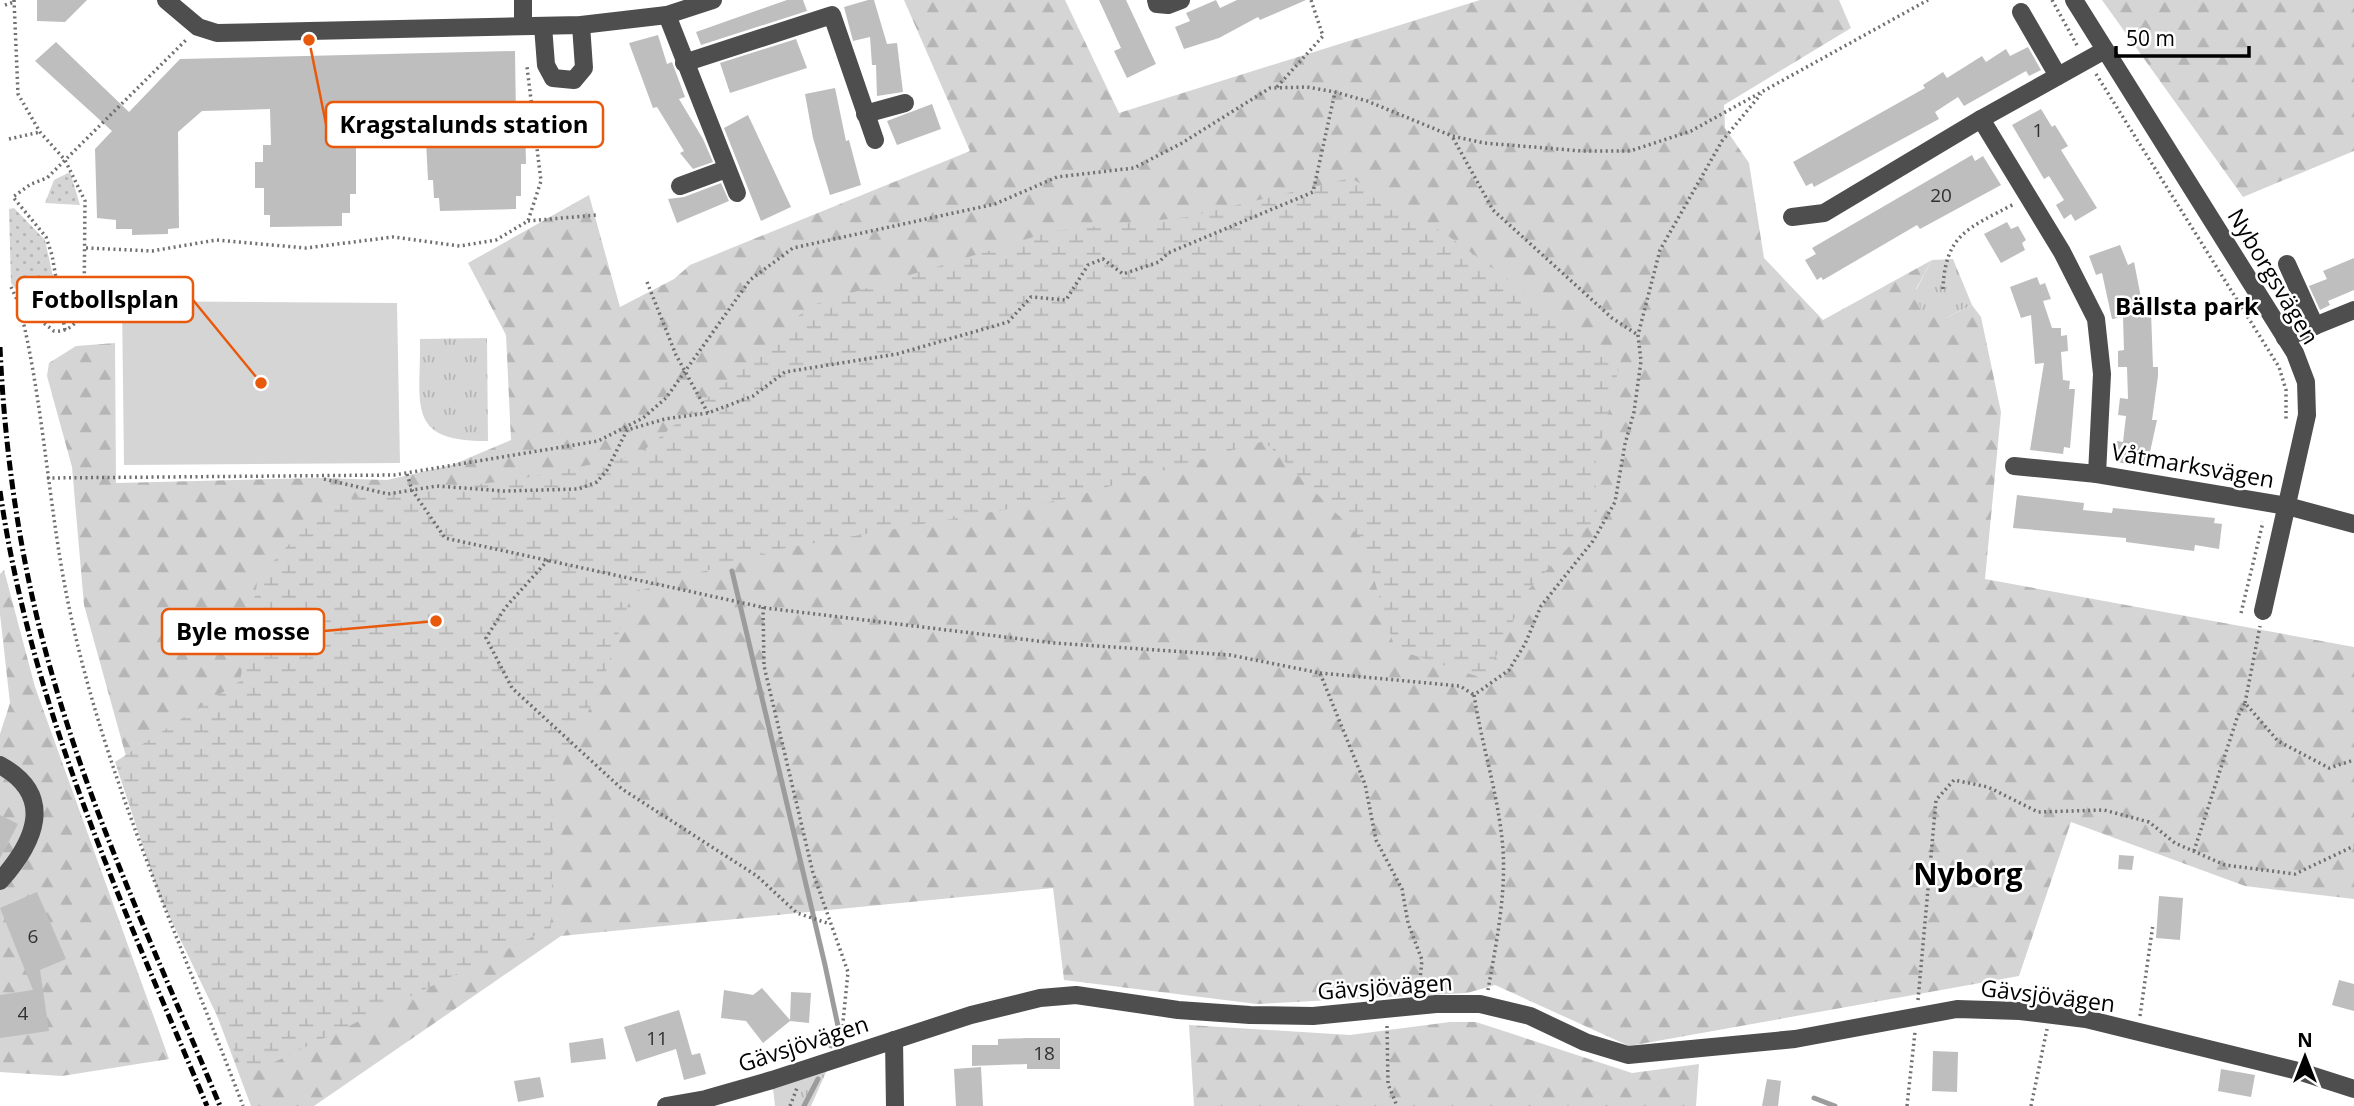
<svg xmlns="http://www.w3.org/2000/svg" width="2354" height="1106" font-family="'Open Sans',sans-serif">
<style>
.grass{fill:url(#grass-dots)}
.forest{fill:url(#forest-firs)}
.wetland{fill:url(#wetland-marsh)}
.park{fill:url(#park-tufts)}
.garden{fill:#d5d5d5}
.lines{fill:none;stroke-linecap:round;stroke-linejoin:round}
.stream{stroke:#9c9c9c;stroke-width:5}
.building{fill:#bebebe}
.path{stroke:#707070;stroke-width:3.5;stroke-dasharray:2 3.5;stroke-linecap:butt}
.minor{stroke:#4e4e4e;stroke-width:18}
.rail{stroke:#000;stroke-width:5;stroke-dasharray:10 3.5 2 3.5;stroke-linecap:butt}
.labels{text-anchor:middle;dominant-baseline:central;stroke-width:5;stroke-linejoin:round;paint-order:stroke}
.number-label{font-size:19px;fill:#303030}
.street-label{font-size:23px;fill:#000;stroke:#fff}
.neighbourhood-label{font-size:24px;font-weight:bold;fill:#000;stroke:#fff}
.district-label{font-size:30px;font-weight:bold;fill:#000;stroke:#fff}
.leader{fill:none;stroke:#e8590c;stroke-width:2.5}
.callout-dot{fill:#e8590c;stroke:#fff;stroke-width:2.5}
.callout{fill:#fff;stroke:#e8590c;stroke-width:2.5}
.callout-label{font-size:24px;text-anchor:middle;font-weight:bold;fill:#000}
</style>
<defs>
<pattern id="grass-dots" width="8" height="8" patternUnits="userSpaceOnUse" patternTransform="scale(1.75)"><rect width="8" height="8" fill="#d5d5d5"/><path d="M2 2h.1M6 6h.1" fill="none" stroke="#b5b5b5" stroke-width="1.8" stroke-linecap="round"/></pattern>
<pattern id="forest-firs" width="22" height="20" patternUnits="userSpaceOnUse" patternTransform="scale(1.75)"><rect width="22" height="20" fill="#d5d5d5"/><path d="M5 1l3.5 6h-7zM16 11l3.5 6h-7z" fill="#b5b5b5"/></pattern>
<pattern id="wetland-marsh" width="20" height="14" patternUnits="userSpaceOnUse" patternTransform="scale(1.75)"><rect width="20" height="14" fill="#d5d5d5"/><path d="M1 5h8M5 5V1M11 12h8M15 12V8" fill="none" stroke="#b5b5b5"/></pattern>
<pattern id="park-tufts" width="24" height="20" patternUnits="userSpaceOnUse" patternTransform="scale(1.75)"><rect width="24" height="20" fill="#d5d5d5"/><path d="M3 7l-1-3M5 7V3M7 7l1-3M15 17l-1-3M17 17v-4M19 17l1-3" fill="none" stroke="#b5b5b5"/></pattern>
</defs>
<rect width="100%" height="100%" fill="#fff"/>
<!-- grass -->
<g class="grass">
<polygon points="70,172 80,205 45,203 54,180"/>
<polygon points="14,208 45,240 62,318 53,324 25,301 11,283 9,209"/>
</g>
<!-- forest -->
<g class="forest">
<polygon points="904,0 1065,0 1119,113 1480,0 1839,0 1851,28 1724,105 1725,128 1749,163 1764,258 1823,320 1932,260 1916,289 1946,318 1972,305 1981,317 2001,412 1985,579 2354,647 2354,899 2245,886 2071,822 2019,976 1629,1046 1495,985 1467,993 1257,1004 1064,980 1053,888 561,936 314,1106 251,1106 144,821 84,605 72,467 47,376 49,363 76,346 115,343 116,483 319,478 387,480 452,465 511,440 506,335 468,263 589,195 620,307 674,279 690,265 970,151"/>
<polygon points="2102,0 2354,0 2354,151 2243,197"/>
<polygon points="4,570 35,687 169,1059 62,1076 0,1072 0,734 10,703 0,614 0,574"/>
<polygon points="1450,1022 1476,1022 1632,1073 1699,1064 1696,1106 1194,1106 1189,1025 1350,1035"/>
</g>
<!-- wetland -->
<polygon class="wetland" points="1351,178 1444,233 1621,360 1595,467 1597,517 1528,590 1485,679 1395,649 1362,539 1264,441 1066,499 780,549 632,593 602,683 554,782 551,928 246,1076 159,895 115,762 240,681 258,578 329,501 514,480 638,455 734,376 809,306 1053,231 1187,217"/>
<!-- park -->
<g class="park">
<polygon points="1953,259 1972,305 1946,318 1921,311 1916,290 1932,260"/>
<path d="M487,338L488,441C405,442 421,405 420,339Z"/>
<polygon points="831,1061 811,1106 775,1106 772,1080"/>
</g>
<!-- garden -->
<polygon class="garden" points="122,301 397,303 400,463 124,465"/>
<g class="lines">
<!-- stream -->
<g class="stream">
<polyline points="732,571 825,965 838,1026 831,1046"/>
<polyline points="1814,1098 1835,1106"/>
<polyline points="804,1106 818,1079"/>
</g>
</g>
<!-- building -->
<g class="building">
<polygon points="37,0 87,0 65,22 37,21"/>
<polygon points="787,0 803,0 807,11 701,45 696,32"/>
<polygon points="868,0 874,0 887,44 897,43 903,92 877,96 876,65 872,65 870,37 853,41 844,7"/>
<polygon points="1099,0 1126,0 1156,64 1127,78 1114,51 1121,48"/>
<polygon points="1216,0 1220,8 1237,0 1306,0 1260,20 1258,17 1219,38 1184,49 1175,27 1190,21 1186,13"/>
<polygon points="658,35 667,64 672,62 685,97 679,99 703,139 713,162 693,169 680,153 684,151 657,107 653,108 629,43"/>
<polygon points="796,39 807,68 730,93 720,63"/>
<polygon points="56,42 129,112 180,59 515,51 516,119 525,119 526,164 521,164 521,196 516,196 516,209 440,211 439,198 434,198 433,180 428,180 426,140 356,140 356,194 350,194 350,213 342,213 342,226 270,227 270,215 264,215 264,188 255,188 255,162 263,162 263,145 271,145 270,109 202,111 178,132 179,228 168,229 168,234 132,235 132,229 116,229 116,220 97,218 95,149 112,131 35,61"/>
<polygon points="2028,47 2041,70 2029,76 2026,71 1964,106 1958,97 1935,112 1939,119 1814,187 1812,183 1806,186 1793,162 1925,88 1923,85 1943,72 1947,78 1982,56 1986,62 2006,49 2010,56"/>
<polygon points="835,88 846,141 849,140 861,185 830,195 813,138 805,94"/>
<polygon points="932,104 941,129 897,145 887,121"/>
<polygon points="2041,109 2052,127 2055,125 2068,146 2061,150 2097,208 2075,221 2071,214 2064,219 2056,205 2064,200 2049,176 2044,179 2012,125"/>
<polygon points="748,115 791,207 761,221 724,128"/>
<polygon points="1972,155 1975,161 1983,156 2001,185 1920,229 1917,225 1823,280 1821,277 1817,280 1805,260 1816,254 1812,248"/>
<polygon points="721,183 729,201 677,223 668,199 684,197"/>
<polygon points="2007,222 2011,229 2018,226 2026,240 2022,243 2025,250 2001,263 1984,234"/>
<polygon points="2120,245 2128,265 2134,262 2144,313 2151,312 2153,367 2158,367 2158,376 2152,420 2157,420 2147,466 2114,462 2117,441 2123,442 2126,416 2118,415 2120,398 2128,399 2127,367 2118,367 2118,351 2124,350 2123,317 2112,319 2102,273 2096,275 2089,256"/>
<polygon points="2354,258 2354,290 2328,301 2330,305 2320,310 2309,286 2327,279 2323,271"/>
<polygon points="2037,277 2040,285 2045,283 2051,299 2043,301 2052,328 2061,328 2061,336 2067,335 2068,351 2061,352 2063,380 2070,381 2069,389 2075,389 2070,448 2064,447 2063,454 2030,450 2044,363 2035,364 2031,315 2021,318 2010,287"/>
<polygon points="2017,495 2084,503 2083,510 2112,513 2113,508 2215,518 2214,523 2222,524 2219,549 2195,545 2194,551 2126,542 2126,538 2013,528"/>
<polygon points="0,815 18,824 0,858"/>
<polygon points="2119,855 2134,856 2132,870 2118,869"/>
<polygon points="37,892 66,959 40,970 49,1031 0,1038 0,995 33,990 0,908"/>
<polygon points="2159,896 2183,898 2180,940 2156,938"/>
<polygon points="2339,980 2354,984 2354,1011 2332,1005"/>
<polygon points="762,988 790,1020 791,992 811,993 809,1023 790,1021 763,1043 746,1021 721,1018 724,990 753,995"/>
<polygon points="679,1010 692,1055 700,1053 706,1074 684,1080 676,1049 636,1062 624,1027"/>
<polygon points="603,1038 606,1059 571,1063 569,1043"/>
<polygon points="1027,1038 1060,1038 1060,1069 1027,1069 1027,1064 972,1066 972,1045 998,1045 998,1039"/>
<polygon points="1933,1051 1958,1052 1957,1092 1932,1091"/>
<polygon points="981,1067 983,1106 956,1106 954,1069"/>
<polygon points="2221,1069 2255,1075 2251,1097 2218,1091"/>
<polygon points="540,1077 544,1097 518,1102 514,1081"/>
<polygon points="1767,1079 1781,1081 1778,1106 1762,1106"/>
</g>
<g class="lines">
<!-- path -->
<g class="path">
<path d="M14,0L18,94L40,132L65,160L85,201L84,308C79,321 69,333 54,331L19,304C44,403 48,507 69,607C105,779 181,942 243,1106"/>
<polyline points="2052,0 2078,47"/>
<polyline points="5,5 14,2"/>
<polyline points="2096,74 2279,367 2286,390 2286,422"/>
<polyline points="1277,87 1323,36 1311,0"/>
<polyline points="1453,138 1493,210 1612,318 1638,335"/>
<polyline points="9,139 40,132"/>
<polyline points="528,221 596,215"/>
<polyline points="86,248 152,251 216,240 306,248 393,237 460,246 496,240 528,221 541,181 527,67"/>
<polyline points="647,282 676,355 708,413"/>
<polyline points="11,287 19,304"/>
<path d="M1943,289C1945,234 1969,228 2014,204"/>
<polyline points="65,330 52,255 46,237 13,197 31,184 47,178 187,39"/>
<polyline points="407,474 412,490 445,538 766,608 1054,643 1230,655 1320,673 1365,784 1376,840 1402,889 1408,923 1422,960 1419,990"/>
<polyline points="47,478 394,475 598,441 643,418 666,398 750,280 793,248 995,204 1057,177 1134,168 1182,143 1270,88 1307,87 1335,92 1367,101 1452,136 1484,143 1582,151 1630,151 1691,131 1928,0"/>
<polyline points="324,479 388,494 437,486 504,491 579,489 597,482 607,470 627,430 665,419 708,413 753,396 785,372 897,354 1008,322 1031,297 1066,300 1088,265 1103,259 1123,274 1159,262 1168,253 1313,192 1335,92"/>
<polyline points="548,560 505,608 486,638 512,688 622,789 757,876 797,913 830,924"/>
<polyline points="763,607 764,666 813,873 848,972 843,1022 845,1039"/>
<polyline points="2241,613 2263,522"/>
<polyline points="1320,673 1460,686 1474,695"/>
<polyline points="2245,703 2260,626"/>
<polyline points="2194,851 2237,718 2245,703 2278,741 2329,768 2354,760"/>
<path d="M1488,990C1496,945 1506,895 1503,850C1499,796 1482,747 1474,695L1509,670L1525,644L1541,606L1593,541L1615,502L1625,444L1634,412L1641,361L1638,335L1660,250L1722,141L1761,94"/>
<polyline points="1918,1000 1936,800 1954,780 1988,787 2038,812 2104,810 2149,822 2175,843 2225,865 2295,874 2354,846"/>
<polyline points="2140,1016 2153,924"/>
<polyline points="1387,1026 1388,1084 1397,1106"/>
<polyline points="790,1106 797,1088"/>
<polyline points="1907,1106 1915,1032"/>
<polyline points="2031,1106 2047,1029"/>
</g>
<!-- minor -->
<g class="minor">
<polyline points="166,0 198,27 217,33 581,25 667,15 713,0"/>
<polyline points="1156,0 1157,4 1168,5 1181,0"/>
<polyline points="2074,0 2295,353 2306,382 2307,415 2263,611"/>
<polyline points="2021,12 2058,76"/>
<polyline points="667,15 737,193"/>
<polyline points="523,25 523,0"/>
<polyline points="543,26 546,65 553,78 574,80 584,68 581,25"/>
<polyline points="684,63 832,15 875,140"/>
<polyline points="865,114 905,103"/>
<polyline points="1981,119 2062,252 2096,319 2102,374 2097,474 2287,506 2354,524"/>
<polyline points="680,186 726,169"/>
<polyline points="1792,217 1824,213 1981,119 2105,50"/>
<polyline points="2287,264 2315,326"/>
<polyline points="2285,338 2354,310"/>
<polyline points="2014,466 2097,474"/>
<path d="M0,765C56,796 35,842 0,881"/>
<polyline points="894,1040 895,1106"/>
<polyline points="666,1106 706,1099 772,1080 971,1015 1040,998 1076,995 1178,1010 1250,1015 1313,1016 1436,1004 1480,1004 1530,1016 1585,1042 1628,1055 1795,1039 1957,1009 2020,1011 2086,1019 2298,1071 2354,1089"/>
</g>
<!-- rail -->
<g class="rail">
<path d="M0,347C5,460 22,573 54,681C96,827 162,966 220,1106"/>
<path d="M0,491C31,708 123,906 207,1106"/>
</g>
</g>
<g class="labels">
<!-- number labels -->
<g class="number-label">
<text x="2038" y="130">1</text>
<text x="1941" y="195">20</text>
<text x="33" y="936">6</text>
<text x="23" y="1013">4</text>
<text x="657" y="1038">11</text>
<text x="1044" y="1053">18</text>
</g>
<!-- street labels -->
<g class="street-label">
<text transform="translate(2274 276) rotate(59)">Nyborgsvägen</text>
<text transform="translate(2193 465) rotate(10)">Våtmarksvägen</text>
<text transform="translate(1385 986) rotate(-4)">Gävsjövägen</text>
<text transform="translate(2048 995) rotate(7)">Gävsjövägen</text>
<text transform="translate(803 1043) rotate(-18)">Gävsjövägen</text>
</g>
<!-- neighbourhood labels -->
<g class="neighbourhood-label">
<text x="2187" y="305">Bällsta park</text>
</g>
<!-- district labels -->
<g class="district-label">
<text x="1968" y="873">Nyborg</text>
</g>
</g>
<!-- callouts -->
<path class="leader" d="M309 40L326 124M261 383L193 300M436 621L324 631"/>
<g class="callout-dot">
<circle cx="309" cy="40" r="7"/>
<circle cx="261" cy="383" r="7"/>
<circle cx="436" cy="621" r="7"/>
</g>
<g class="callout">
<rect x="326" y="102" width="277" height="45" rx="7"/>
<rect x="17" y="277" width="176" height="45" rx="7"/>
<rect x="162" y="609" width="162" height="45" rx="7"/>
</g>
<g class="callout-label">
<text x="464" y="133">Kragstalunds station</text>
<text x="105" y="308">Fotbollsplan</text>
<text x="243" y="640">Byle mosse</text>
</g>
<!-- north arrow -->
<g transform="translate(2305 1057)" stroke="#ffffff" stroke-width="5" paint-order="stroke">
<path d="M0-5L12 26L0 18L-12 26Z" fill="#000000"/>
<text y="-10" font-size="19" font-weight="bold" text-anchor="middle" fill="#000000">N</text>
</g>
<!-- scale -->
<path d="M2116 46v10h133v-10" fill="none" stroke="#000000" stroke-width="3.5"/>
<text x="2126" y="46" font-size="21" fill="#000000" stroke="#ffffff" stroke-width="5" paint-order="stroke">50 m</text>
</svg>
